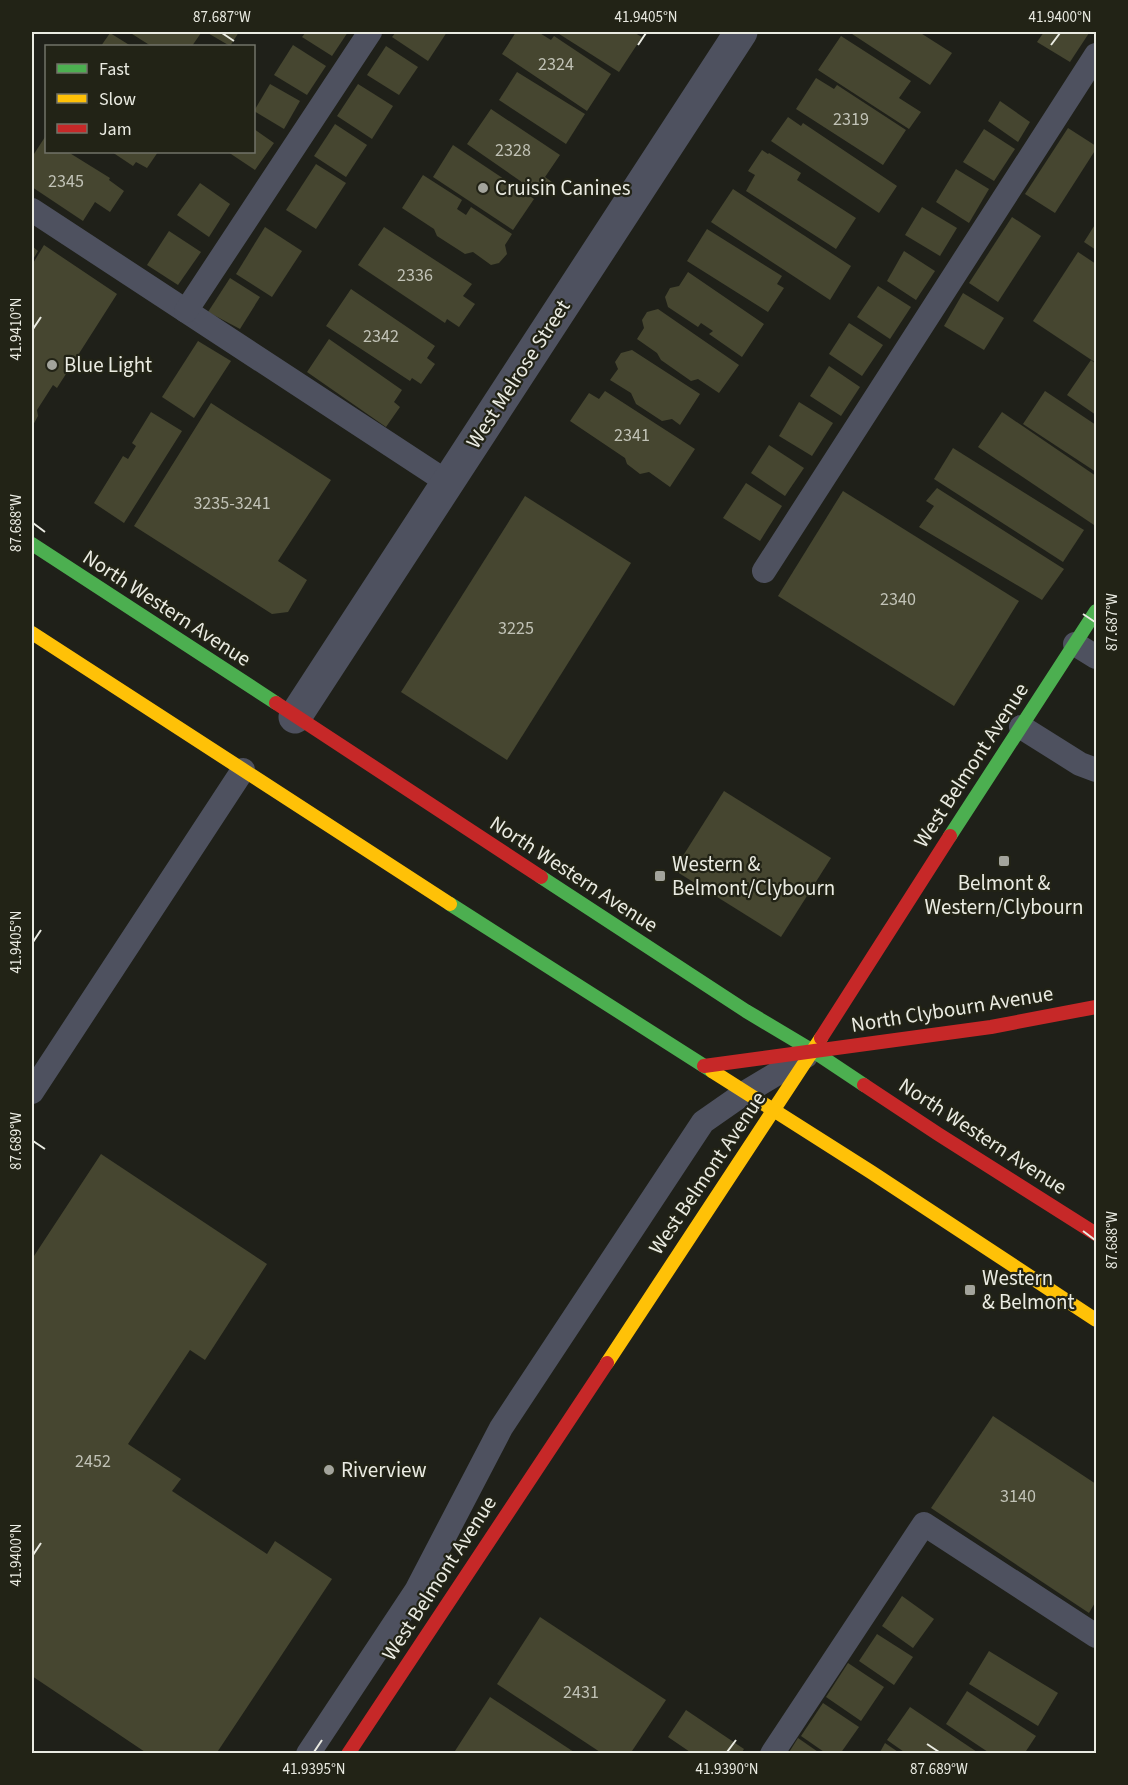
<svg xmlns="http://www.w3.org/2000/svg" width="1128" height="1785" font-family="'Source Sans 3',sans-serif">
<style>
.building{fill:#464630}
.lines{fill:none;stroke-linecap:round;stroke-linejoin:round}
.lane{stroke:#4e515f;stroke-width:24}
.street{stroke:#4e515f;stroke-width:33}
.fast{stroke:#4caf50;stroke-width:14}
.slow{stroke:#ffc107;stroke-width:14}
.jam{stroke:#c62828;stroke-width:14}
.ticks{fill:none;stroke:#eaebe2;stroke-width:2}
.poi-dot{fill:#a3a49c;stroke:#222316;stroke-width:2}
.labels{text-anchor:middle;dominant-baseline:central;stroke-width:4.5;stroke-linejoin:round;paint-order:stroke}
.number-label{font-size:18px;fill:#c1c2b6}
.poi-label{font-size:21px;fill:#eaebe2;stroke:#222316;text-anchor:start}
.street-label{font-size:21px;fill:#eaebe2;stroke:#222316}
.neatline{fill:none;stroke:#eaebe2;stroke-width:2}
.ticks-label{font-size:15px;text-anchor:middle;fill:#eaebe2}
</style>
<rect width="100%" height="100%" fill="#1f2019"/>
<!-- building -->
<g class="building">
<polygon points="129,32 199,32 201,33 192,46 151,46"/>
<polygon points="206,32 239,32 230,46"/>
<polygon points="306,32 348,32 332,56 302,37"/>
<polygon points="396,32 447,32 428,61 392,37"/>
<polygon points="516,32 538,32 551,40 554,36 611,74 587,111 502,54"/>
<polygon points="556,32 633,32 642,37 619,72"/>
<polygon points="849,32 919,32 952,53 930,85"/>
<polygon points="1044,32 1086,32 1089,33 1070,62 1037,42"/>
<polygon points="110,33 131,46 101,46"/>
<polygon points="841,36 911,81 899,98 921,112 909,129 818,70"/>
<polygon points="293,45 326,66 307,95 274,75"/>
<polygon points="386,46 418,67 399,95 367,75"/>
<polygon points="517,72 585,114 566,144 499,100"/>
<polygon points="816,78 834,89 837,85 906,130 883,165 796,109"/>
<polygon points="270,84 300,101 284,129 254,111"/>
<polygon points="358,84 393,106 372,139 337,116"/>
<polygon points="1000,101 1030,122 1018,142 988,121"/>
<polygon points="491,109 560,155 545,177 552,182 542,196 467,144"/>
<polygon points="788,117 801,126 803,123 897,186 879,213 771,141"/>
<polygon points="335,124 367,145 346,177 314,156"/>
<polygon points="1068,128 1096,146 1096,149 1055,213 1025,194"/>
<polygon points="254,129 274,143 255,170 228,152 254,152"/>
<polygon points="984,129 1015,149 994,181 963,162"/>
<polygon points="45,137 46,138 46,152 68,152 110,178 109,180 124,191 110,212 95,202 83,221 32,187 32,157"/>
<polygon points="453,145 534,199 513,230 433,177"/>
<polygon points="762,150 768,154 769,153 801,173 797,180 856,218 836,249 746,191 755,175 748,171"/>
<polygon points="112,152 158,152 147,168 136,162 133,166"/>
<polygon points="316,164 346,183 316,229 286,210"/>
<polygon points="956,169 989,189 969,223 936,202"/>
<polygon points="423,175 462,200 457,209 466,215 471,207 512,234 505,245 507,254 499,263 491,265 473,252 465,254 437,236 434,229 402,208"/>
<polygon points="200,183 230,204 209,237 177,215"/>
<polygon points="733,189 851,266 830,300 711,222"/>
<polygon points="922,207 957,228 940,256 905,235"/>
<polygon points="1012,217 1041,236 998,302 969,283"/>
<polygon points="1096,223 1096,250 1084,242"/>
<polygon points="265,227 302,251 272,297 236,274"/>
<polygon points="384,227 472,284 463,296 475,304 459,327 447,319 445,323 358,265"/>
<polygon points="707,229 782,276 777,284 784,288 768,312 687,261"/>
<polygon points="169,231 201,252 178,285 147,265"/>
<polygon points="44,245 117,294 57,388 53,385 37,410 38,416 32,427 32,265"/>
<polygon points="32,246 38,251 32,261"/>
<polygon points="904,251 935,271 916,300 887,281"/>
<polygon points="1078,252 1096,264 1096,363 1033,321"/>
<polygon points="688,272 764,324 742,357 709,334 713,331 701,323 698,327 668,307 665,297 670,288 679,286"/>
<polygon points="230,278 260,297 240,329 208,312"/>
<polygon points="878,286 911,307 890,339 857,317"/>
<polygon points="351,289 435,346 427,358 435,364 421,384 412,378 410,381 326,326"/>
<polygon points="963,293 1004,318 984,350 944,326"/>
<polygon points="658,309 739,365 719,393 698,379 691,381 661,360 657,353 637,339 644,328 642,320 647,312"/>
<polygon points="849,323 883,345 862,376 829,354"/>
<polygon points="329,339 402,390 394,402 400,407 386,427 307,372"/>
<polygon points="198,341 231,361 194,418 162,397"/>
<polygon points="632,350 700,394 680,425 672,419 662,421 636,404 631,393 610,380 618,369 615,362 621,353"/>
<polygon points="1091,360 1096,364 1096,415 1067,395"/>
<polygon points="829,366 860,387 841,416 810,396"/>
<polygon points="605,391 695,449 670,487 649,472 640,474 627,464 625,458 570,421 589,393 599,399"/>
<polygon points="1045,391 1096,425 1096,472 1023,424"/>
<polygon points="799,402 833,423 812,456 779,436"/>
<polygon points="211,403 331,480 278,561 307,580 288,612 272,614 134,526"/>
<polygon points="151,412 182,431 124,523 94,503 123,456 128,459 136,446 132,443"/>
<polygon points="1002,412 1096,476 1096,520 1094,525 978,447"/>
<polygon points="769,445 804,468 785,496 751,473"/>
<polygon points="953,448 1084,530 1063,562 934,479"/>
<polygon points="746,483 782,506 760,541 723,518"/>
<polygon points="937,488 1064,569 1042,600 919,527 934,506 926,501"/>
<polygon points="843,491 1019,601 954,706 778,596"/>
<polygon points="525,496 631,563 507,760 401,692"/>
<polygon points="724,791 831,858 781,937 674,870"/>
<polygon points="101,1154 267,1264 205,1360 190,1350 128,1444 181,1479 172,1491 267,1554 275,1541 332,1579 216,1754 148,1754 32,1676 32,1259"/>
<polygon points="993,1416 1096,1484 1096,1601 1089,1613 931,1508"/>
<polygon points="902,1596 934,1619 913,1648 882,1626"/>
<polygon points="540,1617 666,1700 630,1754 603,1754 497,1684"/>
<polygon points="877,1634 913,1657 894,1685 859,1661"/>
<polygon points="989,1651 1058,1693 1038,1726 969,1684"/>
<polygon points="848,1663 884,1687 861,1721 826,1697"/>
<polygon points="967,1691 1036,1736 1024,1754 991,1754 946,1724"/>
<polygon points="490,1697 577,1754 453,1754"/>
<polygon points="823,1703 859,1727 840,1754 827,1754 801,1736"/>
<polygon points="910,1707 980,1754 907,1754 887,1740"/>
<polygon points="686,1710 744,1749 741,1754 693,1754 668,1737"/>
<polygon points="798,1738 821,1754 788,1754"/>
<polygon points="885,1743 901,1754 879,1754"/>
</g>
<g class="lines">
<!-- lane -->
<g class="lane">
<polyline points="32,210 447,482"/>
<polyline points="186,311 370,32"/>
<polyline points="764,571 1096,55"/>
<polyline points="1075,644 1096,657"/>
<polyline points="1021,727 1080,764 1096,770"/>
<polyline points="32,1092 243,770"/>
<polyline points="308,1754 416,1591 501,1428 703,1122 746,1092 806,1056"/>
<polyline points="772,1754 924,1524 1096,1636"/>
</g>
<!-- street -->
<polyline class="street" points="295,717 741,32"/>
<!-- fast -->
<g class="fast">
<polyline points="32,544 276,703"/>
<polyline points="950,836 1096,611"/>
<polyline points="541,877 746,1011 813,1051 864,1085"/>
<polyline points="450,904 712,1071"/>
</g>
<!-- slow -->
<g class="slow">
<polyline points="32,633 450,904"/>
<polyline points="712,1071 871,1172 1096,1320"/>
<polyline points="607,1363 821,1038"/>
</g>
<!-- jam -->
<g class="jam">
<polyline points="276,703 541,877"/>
<polyline points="821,1038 950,836"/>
<polyline points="704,1066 991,1027 1096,1007"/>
<polyline points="864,1085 938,1134 1096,1234"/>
<polyline points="348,1754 607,1363"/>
</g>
</g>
<!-- ticks -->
<path class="ticks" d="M222,33L234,41M638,45L646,33M1051,45L1060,33M33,329L41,317M33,523L45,532M1083,614L1095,622M33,942L41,930M33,1141L45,1149M1083,1231L1095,1240M33,1555L41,1543M927,1744L939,1752M314,1752L322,1740M727,1752L736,1740"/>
<!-- markers -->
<g class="poi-dot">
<circle cx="483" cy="188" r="6"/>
<circle cx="52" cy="365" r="6"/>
<rect x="998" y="855" width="12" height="12" rx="3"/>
<rect x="654" y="870" width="12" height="12" rx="3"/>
<rect x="964" y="1284" width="12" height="12" rx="3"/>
<circle cx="329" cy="1470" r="6"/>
</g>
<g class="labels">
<!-- number labels -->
<g class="number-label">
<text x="556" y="64">2324</text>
<text x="851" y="119">2319</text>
<text x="513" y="150">2328</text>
<text x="66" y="181">2345</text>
<text x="415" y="275">2336</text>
<text x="381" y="336">2342</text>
<text x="632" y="435">2341</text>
<text x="232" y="503">3235-3241</text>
<text x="898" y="599">2340</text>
<text x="516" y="628">3225</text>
<text x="93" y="1461">2452</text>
<text x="1018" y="1496">3140</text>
<text x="581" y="1692">2431</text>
</g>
<!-- poi labels -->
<g class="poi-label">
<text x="495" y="188">Cruisin Canines</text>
<text x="64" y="365">Blue Light</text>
<text x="672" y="864">Western &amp;<tspan x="672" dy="24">Belmont/Clybourn</tspan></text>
<text x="1004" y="883" text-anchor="middle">Belmont &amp;<tspan x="1004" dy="24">Western/Clybourn</tspan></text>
<text x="982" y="1278">Western<tspan x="982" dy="24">&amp; Belmont</tspan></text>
<text x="341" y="1470">Riverview</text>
</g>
<!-- street labels -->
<g class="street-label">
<text transform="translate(518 374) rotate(-57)">West Melrose Street</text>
<text transform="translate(167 608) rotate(33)">North Western Avenue</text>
<text transform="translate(971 765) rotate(-57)">West Belmont Avenue</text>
<text transform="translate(574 874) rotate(33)">North Western Avenue</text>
<text transform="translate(952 1009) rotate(-9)">North Clybourn Avenue</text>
<text transform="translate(983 1136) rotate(33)">North Western Avenue</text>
<text transform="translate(707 1173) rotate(-56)">West Belmont Avenue</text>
<text transform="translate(439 1578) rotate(-57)">West Belmont Avenue</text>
</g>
</g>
<!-- border -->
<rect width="1128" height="1785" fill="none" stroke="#222316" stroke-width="66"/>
<!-- legend -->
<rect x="45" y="45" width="210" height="108" fill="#222316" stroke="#727368" stroke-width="1.5"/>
<rect x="57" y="64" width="30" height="9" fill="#4caf50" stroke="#727368" stroke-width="1.5"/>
<text x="99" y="75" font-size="18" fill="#eaebe2">Fast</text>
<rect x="57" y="94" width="30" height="9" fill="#ffc107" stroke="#727368" stroke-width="1.5"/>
<text x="99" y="105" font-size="18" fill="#eaebe2">Slow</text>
<rect x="57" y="124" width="30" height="9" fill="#c62828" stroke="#727368" stroke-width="1.5"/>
<text x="99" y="135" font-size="18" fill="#eaebe2">Jam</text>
<rect x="33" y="33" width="1062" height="1719" class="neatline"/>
<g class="ticks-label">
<text x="222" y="22">87.687°W</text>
<text x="646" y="22">41.9405°N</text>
<text x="1060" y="22">41.9400°N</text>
<text transform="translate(16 329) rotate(-90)" y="5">41.9410°N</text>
<text transform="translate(16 523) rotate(-90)" y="5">87.688°W</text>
<text transform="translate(1112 622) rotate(-90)" y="5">87.687°W</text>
<text transform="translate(16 942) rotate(-90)" y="5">41.9405°N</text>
<text transform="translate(16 1141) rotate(-90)" y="5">87.689°W</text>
<text transform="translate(1112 1240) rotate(-90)" y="5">87.688°W</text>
<text transform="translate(16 1555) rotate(-90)" y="5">41.9400°N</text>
<text x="314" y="1774">41.9395°N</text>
<text x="727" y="1774">41.9390°N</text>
<text x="939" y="1774">87.689°W</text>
</g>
</svg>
